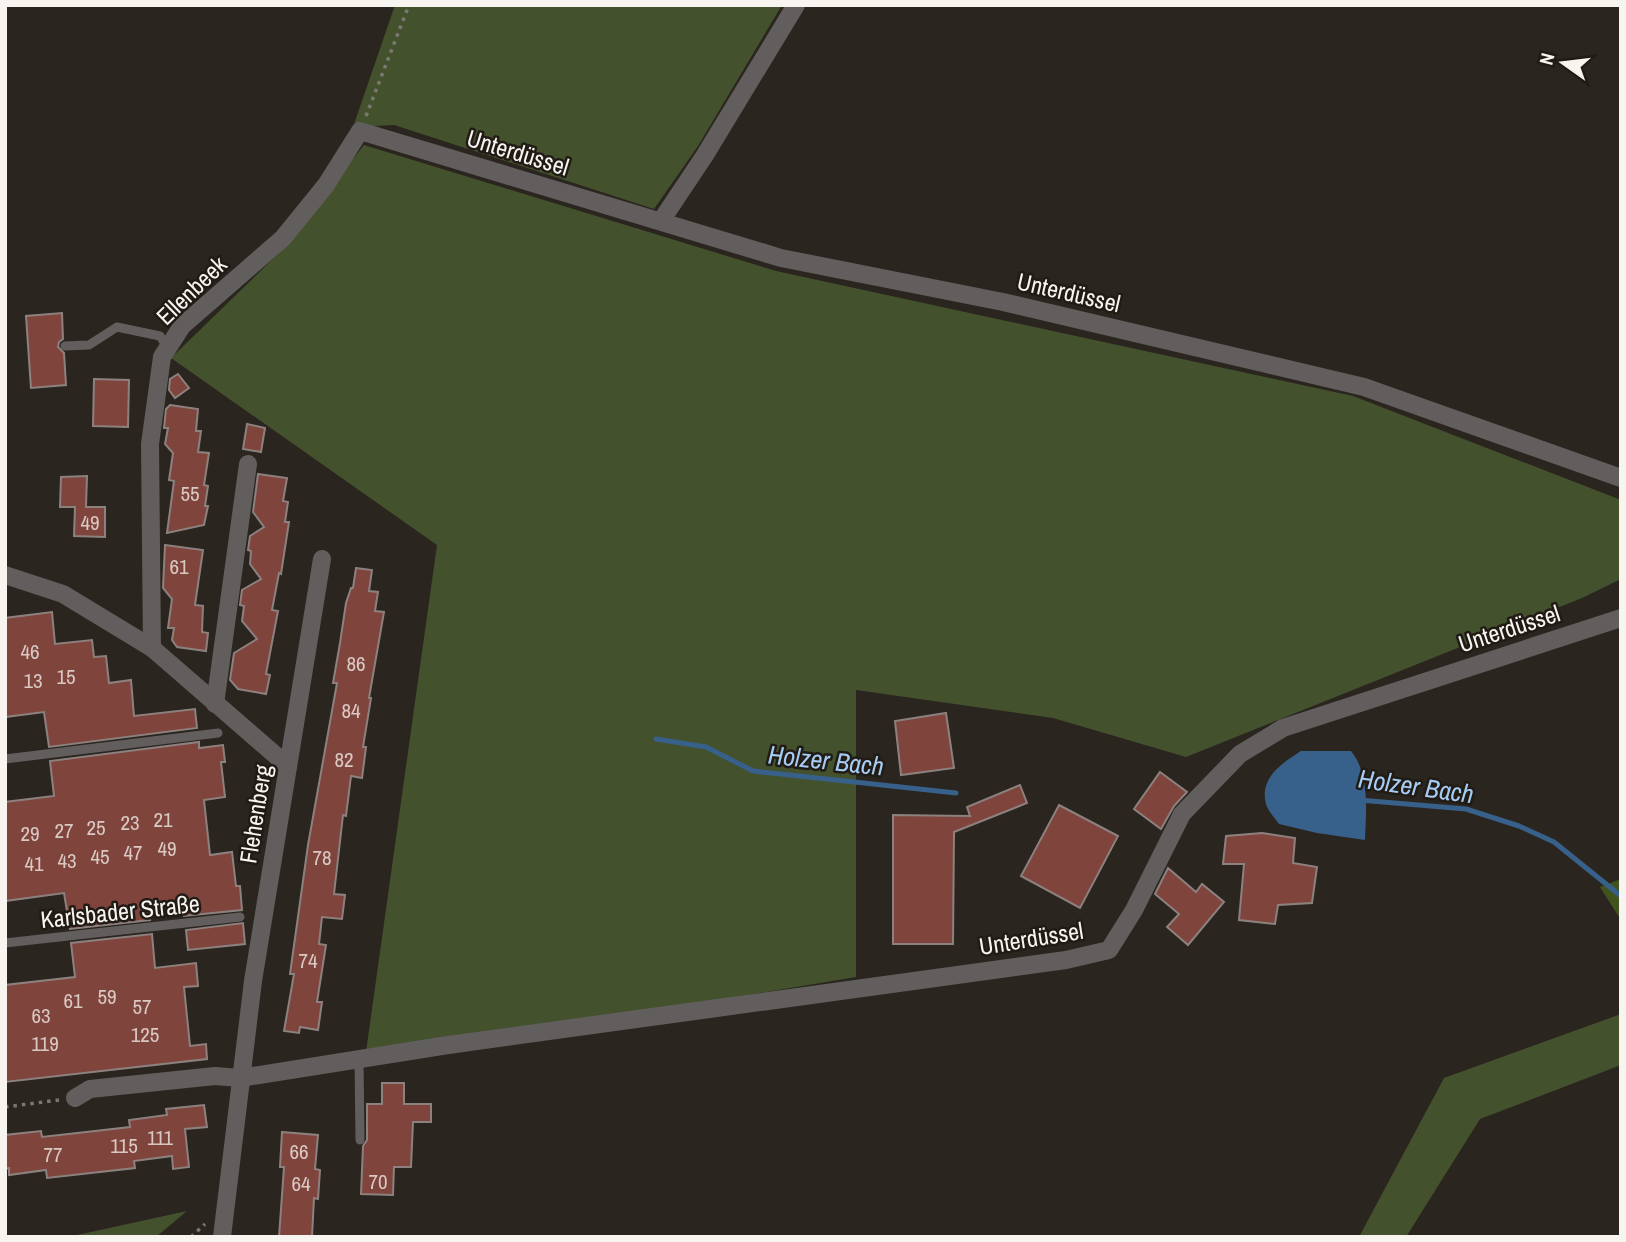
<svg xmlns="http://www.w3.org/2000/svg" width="1626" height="1242" font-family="'Archivo Narrow',sans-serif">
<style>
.green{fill:#44512d}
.forest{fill:#42541e}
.water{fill:#37608a}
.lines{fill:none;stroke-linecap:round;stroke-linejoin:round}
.stream{stroke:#37608a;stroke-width:5}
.building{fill:#7f453d;stroke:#8c817f;stroke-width:2}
.path{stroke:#7c7772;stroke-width:3.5;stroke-dasharray:3.5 5;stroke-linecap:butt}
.lane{stroke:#625e5d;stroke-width:9}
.street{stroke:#625e5d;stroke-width:18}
.labels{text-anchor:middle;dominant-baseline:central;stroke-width:5;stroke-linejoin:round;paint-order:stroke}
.number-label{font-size:21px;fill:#dac8c3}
.street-label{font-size:24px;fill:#f8f4f0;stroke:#211b16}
.water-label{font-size:26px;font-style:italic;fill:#a7ccf3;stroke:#211b16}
</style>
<rect width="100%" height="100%" fill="#2b251f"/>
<!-- green -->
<g class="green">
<polygon points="395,5 782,5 698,146 654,209 394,125 353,127"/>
<polygon points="364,145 776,271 1353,396 1621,500 1621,579 1582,598 1186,757 1053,718 856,690 856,977 365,1059 437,545 171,358 278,254"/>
<polygon points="1621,1014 1621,1065 1480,1119 1406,1237 1359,1237 1444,1078"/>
<polygon points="187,1211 156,1237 68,1237"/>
</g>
<!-- forest -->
<polygon class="forest" points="1621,879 1621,920 1600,887"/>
<!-- water -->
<path class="water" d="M1301,751H1351C1370,774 1366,811 1365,840L1317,833L1279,824C1275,818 1268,811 1266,804C1259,778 1282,763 1301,751Z"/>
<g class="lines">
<!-- stream -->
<g class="stream">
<polyline points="656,739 706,747 753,771 956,793"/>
<polyline points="1359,800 1466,809 1519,826 1554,842 1621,896"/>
</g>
</g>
<!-- building -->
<g class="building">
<polygon points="62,313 63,339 59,342 58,347 64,353 66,385 31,388 26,316"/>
<polygon points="178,374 189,388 175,398 169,390 170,379"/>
<polygon points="94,379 129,380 128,427 93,426"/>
<polygon points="170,405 198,409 196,431 201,431 198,452 209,453 204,485 208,486 205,506 208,506 204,525 167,533 174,481 169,480 173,453 165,444 168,428 164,428 166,409"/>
<polygon points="247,424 265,428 261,452 243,449"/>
<polygon points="258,474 287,478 283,501 288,502 285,522 289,522 281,574 279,573 272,610 278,611 266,674 270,675 266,694 238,689 230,680 234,653 257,639 242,621 244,606 240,605 242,590 261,579 250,564 251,551 248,550 250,536 264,527 253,512"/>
<polygon points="87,476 86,507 105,507 105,537 74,536 75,507 60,507 61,477"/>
<polygon points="165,545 203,550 195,605 203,606 202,632 208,633 206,651 177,647 172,640 174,628 168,628 172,599 163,588"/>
<polygon points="356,568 372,570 369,591 378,592 375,611 384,612 369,698 371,698 363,747 366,747 362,778 351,776 346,816 343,815 334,894 345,895 342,919 322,917 319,944 326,945 317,1002 322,1002 318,1030 300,1027 299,1033 284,1031 294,974 290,974 308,845 337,683 333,683 340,643 346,603 351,588 353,588"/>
<polygon points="52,612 55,644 92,640 94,657 106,656 109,683 131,680 134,716 195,709 197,728 49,747 44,712 5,717 5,618"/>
<polygon points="946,713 954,768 901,775 895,721"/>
<polygon points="199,742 199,748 223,745 225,762 221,762 225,797 204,800 210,855 232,852 236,886 240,886 242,910 184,916 184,911 150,915 150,920 70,929 64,893 5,901 5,802 54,796 50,761"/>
<polygon points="1160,772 1187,792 1174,806 1161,829 1134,809"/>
<polygon points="1020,785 1027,803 954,832 953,944 893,944 893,815 970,816 967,807"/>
<polygon points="1059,805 1118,836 1080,908 1021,876"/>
<polygon points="1262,833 1295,838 1293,863 1317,867 1312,903 1278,905 1275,924 1239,920 1244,864 1223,864 1226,836"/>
<polygon points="1168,868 1196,892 1202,884 1224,902 1188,945 1167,927 1179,914 1155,894"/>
<polygon points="243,923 245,944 188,950 186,930"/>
<polygon points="152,934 155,968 196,963 198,986 184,987 190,1046 206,1044 207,1059 5,1082 5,985 75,977 71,943"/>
<polygon points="382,1083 404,1083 404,1104 431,1104 431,1122 413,1122 411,1167 394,1167 393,1195 361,1194 363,1146 367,1140 367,1104 382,1104"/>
<polygon points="204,1105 207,1127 185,1129 189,1167 173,1169 172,1156 134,1161 135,1168 47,1178 46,1170 9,1175 9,1168 5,1169 5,1135 41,1131 42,1137 130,1127 129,1120 167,1115 166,1109"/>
<polygon points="282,1132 318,1135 315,1169 320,1170 318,1199 314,1198 312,1237 279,1237 284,1167 280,1167"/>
</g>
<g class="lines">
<!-- path -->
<g class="path">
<polyline points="366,116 409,5"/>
<polyline points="5,1107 59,1100"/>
<polyline points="191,1237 205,1224"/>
</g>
<!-- lane -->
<g class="lane">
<polyline points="65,346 89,345 117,327 160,336 168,348"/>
<polyline points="5,759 218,733"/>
<polyline points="5,943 240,917"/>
<polyline points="359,1059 360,1140"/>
</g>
<!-- street -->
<g class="street">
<polyline points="661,221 705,155 796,5"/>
<polyline points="5,575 63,594 152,648 288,766"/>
<polyline points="152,648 150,444 162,357 182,326 283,238 326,185 360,131 781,258 1003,302 1364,387 1621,478"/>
<polyline points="215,704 248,464"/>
<polyline points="75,1098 90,1089 215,1076 240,1078 448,1045 1066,960 1109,950 1134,910 1182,814 1240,754 1283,728 1621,618"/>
<polyline points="222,1237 253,981 322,559"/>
</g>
</g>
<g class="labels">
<!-- number labels -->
<g class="number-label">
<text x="190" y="493">55</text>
<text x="90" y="522">49</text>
<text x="179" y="566">61</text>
<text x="30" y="651">46</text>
<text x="356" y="663">86</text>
<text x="66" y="676">15</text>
<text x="33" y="680">13</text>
<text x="351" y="710">84</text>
<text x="344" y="759">82</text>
<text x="163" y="819">21</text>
<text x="130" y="822">23</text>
<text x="96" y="827">25</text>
<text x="64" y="830">27</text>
<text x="30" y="833">29</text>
<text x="167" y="848">49</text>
<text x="133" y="852">47</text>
<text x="100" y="856">45</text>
<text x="322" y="857">78</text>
<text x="67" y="860">43</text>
<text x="34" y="863">41</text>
<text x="308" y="960">74</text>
<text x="107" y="996">59</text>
<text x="73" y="1000">61</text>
<text x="142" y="1006">57</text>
<text x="41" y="1015">63</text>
<text x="145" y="1034">125</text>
<text x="45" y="1043">119</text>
<text x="160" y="1137">111</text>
<text x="124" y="1145">115</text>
<text x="299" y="1151">66</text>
<text x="53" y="1154">77</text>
<text x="378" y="1181">70</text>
<text x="301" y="1183">64</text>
</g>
<!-- street labels -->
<g class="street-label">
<text transform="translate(518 152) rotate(17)">Unterdüssel</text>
<text transform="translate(191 290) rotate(-44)">Ellenbeek</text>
<text transform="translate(1069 292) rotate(13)">Unterdüssel</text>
<text transform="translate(1509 628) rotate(-18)">Unterdüssel</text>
<text transform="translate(255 814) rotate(-81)">Flehenberg</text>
<text transform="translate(120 911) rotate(-6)">Karlsbader Straße</text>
<text transform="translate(1031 938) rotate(-9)">Unterdüssel</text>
</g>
<!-- water labels -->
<g class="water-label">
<text transform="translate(826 760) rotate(6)">Holzer Bach</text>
<text transform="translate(1416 786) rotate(8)">Holzer Bach</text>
</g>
</g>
<!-- border -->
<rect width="1626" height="1242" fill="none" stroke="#f8f4f0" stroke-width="14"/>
<!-- north arrow -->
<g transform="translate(1563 63) rotate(284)" stroke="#211b16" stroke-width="5" paint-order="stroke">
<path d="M0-5L12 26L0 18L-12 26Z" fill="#f8f4f0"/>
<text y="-10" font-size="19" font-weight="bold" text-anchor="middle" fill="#f8f4f0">N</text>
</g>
</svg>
